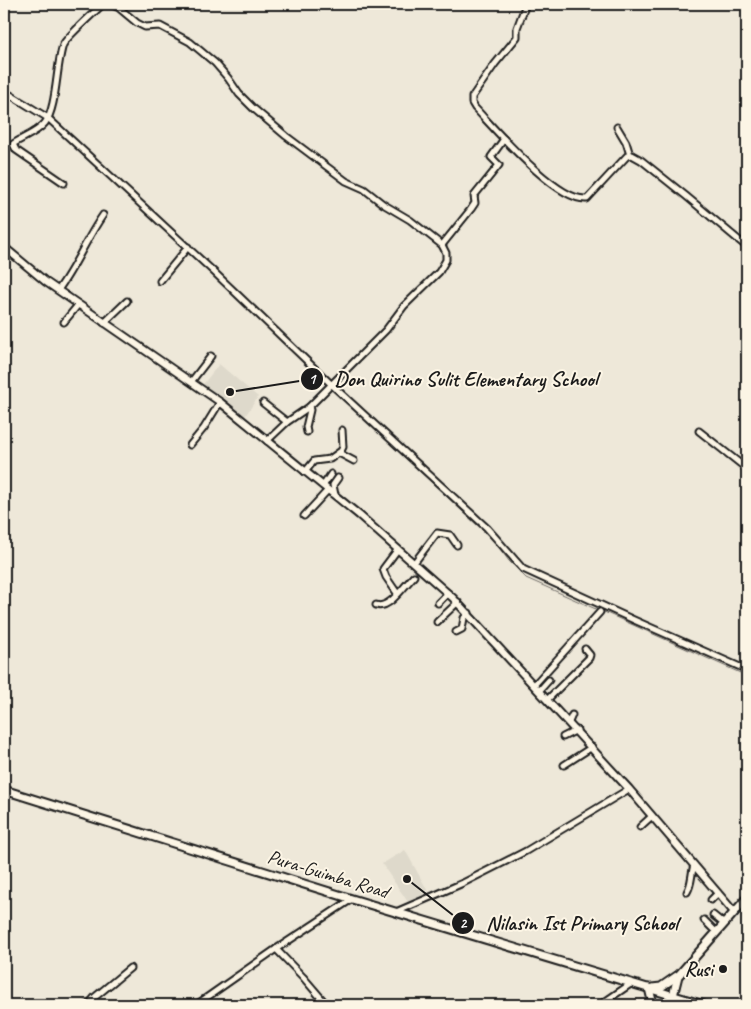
<svg xmlns="http://www.w3.org/2000/svg" width="751" height="1009" font-family="Caveat,sans-serif">
<style>
.built{fill:#ded9cb}
.lines{fill:none;stroke-linecap:round;stroke-linejoin:round}
.stream{stroke:#6f6c67;stroke-width:1}
.minor-casing{stroke:#1c1c1c;stroke-width:9}
.tertiary-casing{stroke:#1c1c1c;stroke-width:10}
.secondary-casing{stroke:#1c1c1c;stroke-width:11}
.minor{stroke:#fcf5e5;stroke-width:5}
.tertiary{stroke:#fcf5e5;stroke-width:6}
.secondary{stroke:#fcf5e5;stroke-width:7}
.poi-dot{fill:#1c1c1c;stroke:#fcf5e5;stroke-width:2}
.labels{text-anchor:middle;dominant-baseline:central;stroke-width:4;stroke-linejoin:round;paint-order:stroke}
.street-label{font-size:20px;fill:#1c1c1c;stroke:#fcf5e5}
.poi-label{font-size:20px;font-weight:bold;fill:#1c1c1c;stroke:#fcf5e5;text-anchor:end}
.leader{fill:none;stroke:#1c1c1c;stroke-width:2}
.callout-dot{fill:#1c1c1c;stroke:#fcf5e5;stroke-width:2}
.mark-label{font-size:15px;text-anchor:middle;font-weight:bold;fill:#fff}
.callout-label{font-size:21px;text-anchor:middle;font-weight:bold;fill:#1c1c1c;stroke:#fcf5e5;stroke-width:4;stroke-linejoin:round;paint-order:stroke}
</style>
<rect width="100%" height="100%" fill="#eee8d9"/>
<filter id="ink" filterUnits="userSpaceOnUse"><feTurbulence type="fractalNoise" baseFrequency=".02" numOctaves="2"/><feDisplacementMap in="SourceGraphic" scale="10" xChannelSelector="R" yChannelSelector="G"/><feConvolveMatrix kernelMatrix="1 2 1 2 8 2 1 2 1" color-interpolation-filters="sRGB"/></filter>
<g filter="url(#ink)">
<!-- built -->
<g class="built">
<polygon points="219,364 258,397 243,419 201,387"/>
<polygon points="405,850 430,895 410,905 382,864"/>
</g>
<g class="lines">
<!-- stream -->
<g class="stream">
<polyline points="4,95 44,119"/>
<polyline points="47,122 184,248"/>
<polyline points="187,251 329,386"/>
<polyline points="331,388 494,541 509,561 526,578 598,610"/>
<polyline points="602,611 747,676"/>
</g>
<defs>
<g id="minor">
<polyline points="110,4 119,8 137,23 145,27 160,26 190,42 215,63 228,78 239,94 253,108 286,136 346,181 364,189 383,204 410,220 442,245 446,253 446,260 439,272 404,306 386,330 309,407 287,422 267,441"/>
<path d="M526,4L517,28V37L495,64L472,97V103L475,108C496,130 557,202 587,199L627,156L632,155L641,160L686,196L747,247"/>
<polyline points="4,91 48,118 214,272 332,385 487,528 523,569 634,620 747,670"/>
<polyline points="617,127 626,142 630,155"/>
<path d="M64,183L16,150L13,144C23,137 37,133 45,123C57,108 56,65 63,45C66,37 95,12 103,4"/>
<polyline points="442,245 471,209 475,203 474,196 499,165 491,157 504,139"/>
<polyline points="160,281 188,247"/>
<path d="M58,290C76,266 86,239 103,215"/>
<polyline points="64,322 78,305"/>
<polyline points="104,323 127,301"/>
<polyline points="191,382 211,356"/>
<polyline points="263,403 287,422"/>
<polyline points="699,431 747,469"/>
<polyline points="307,432 306,427 310,410 309,407"/>
<polyline points="190,445 204,428 220,402"/>
<polyline points="339,453 354,461"/>
<polyline points="305,472 314,461 330,459 341,451 343,447 342,430"/>
<polyline points="323,486 331,474"/>
<polyline points="335,495 333,485 338,478"/>
<polyline points="304,516 328,490"/>
<polyline points="414,563 437,533 450,535 457,545"/>
<polyline points="397,593 386,577 383,569 398,549"/>
<polyline points="438,603 448,593"/>
<path d="M376,605C389,610 405,585 414,576"/>
<polyline points="437,622 458,602"/>
<polyline points="456,632 462,629 464,618 469,613"/>
<polyline points="535,684 600,612"/>
<polyline points="540,690 549,680"/>
<polyline points="548,699 589,658 590,655 585,649"/>
<polyline points="569,722 572,715"/>
<polyline points="563,737 577,730"/>
<polyline points="564,765 592,747"/>
<polyline points="640,827 652,816"/>
<path d="M687,892C692,884 691,874 694,865"/>
<polyline points="711,900 718,893"/>
<polyline points="396,912 463,883 526,851 629,789"/>
<polyline points="713,915 724,924"/>
<polyline points="704,920 716,932"/>
<polyline points="276,949 303,977 327,1005"/>
<polyline points="88,1005 95,997 130,968"/>
<polyline points="196,1005 276,949 352,899"/>
<polyline points="600,1005 632,983"/>
</g>
<polyline id="tertiary" points="4,247 46,282 220,402 359,515 453,598 629,789 734,912"/>
<g id="secondary">
<polyline points="4,790 352,899 704,1005"/>
<polyline points="649,988 653,1005"/>
<polyline points="652,988 661,987 677,976"/>
<polyline points="665,1005 673,996 678,976 747,898"/>
</g>
</defs>
<!-- minor casing -->
<use href="#minor" class="minor-casing"/>
<!-- tertiary casing -->
<use href="#tertiary" class="tertiary-casing"/>
<!-- secondary casing -->
<use href="#secondary" class="secondary-casing"/>
<!-- minor -->
<use href="#minor" class="minor"/>
<!-- tertiary -->
<use href="#tertiary" class="tertiary"/>
<!-- secondary -->
<use href="#secondary" class="secondary"/>
</g>
</g>
<!-- markers -->
<circle class="poi-dot" cx="723" cy="969" r="5"/>
<g class="labels">
<!-- street labels -->
<g class="street-label">
<text transform="translate(328 874) rotate(17)">Pura-Guimba Road</text>
</g>
<!-- poi labels -->
<g class="poi-label">
<text x="713" y="969">Rusi</text>
</g>
</g>
<!-- callouts -->
<path class="leader" d="M230 392L312 379M407 879L463 923"/>
<g class="callout-dot">
<circle cx="230" cy="392" r="5"/>
<circle cx="407" cy="879" r="5"/>
<circle cx="312" cy="379" r="12"/>
<circle cx="463" cy="923" r="12"/>
</g>
<g class="mark-label">
<text x="312" y="384">1</text>
<text x="463" y="928">2</text>
</g>
<g class="callout-label">
<text x="466" y="386">Don Quirino Sulit Elementary School</text>
<text x="582" y="930">Nilasin Ist Primary School</text>
</g>
<!-- margin -->
<rect width="751" height="1009" fill="none" stroke="#fcf5e5" stroke-width="20"/>
<rect x="10" y="10" width="731" height="989" fill="none" stroke="#1c1c1c" stroke-width="2" filter="url(#ink)"/>
</svg>
